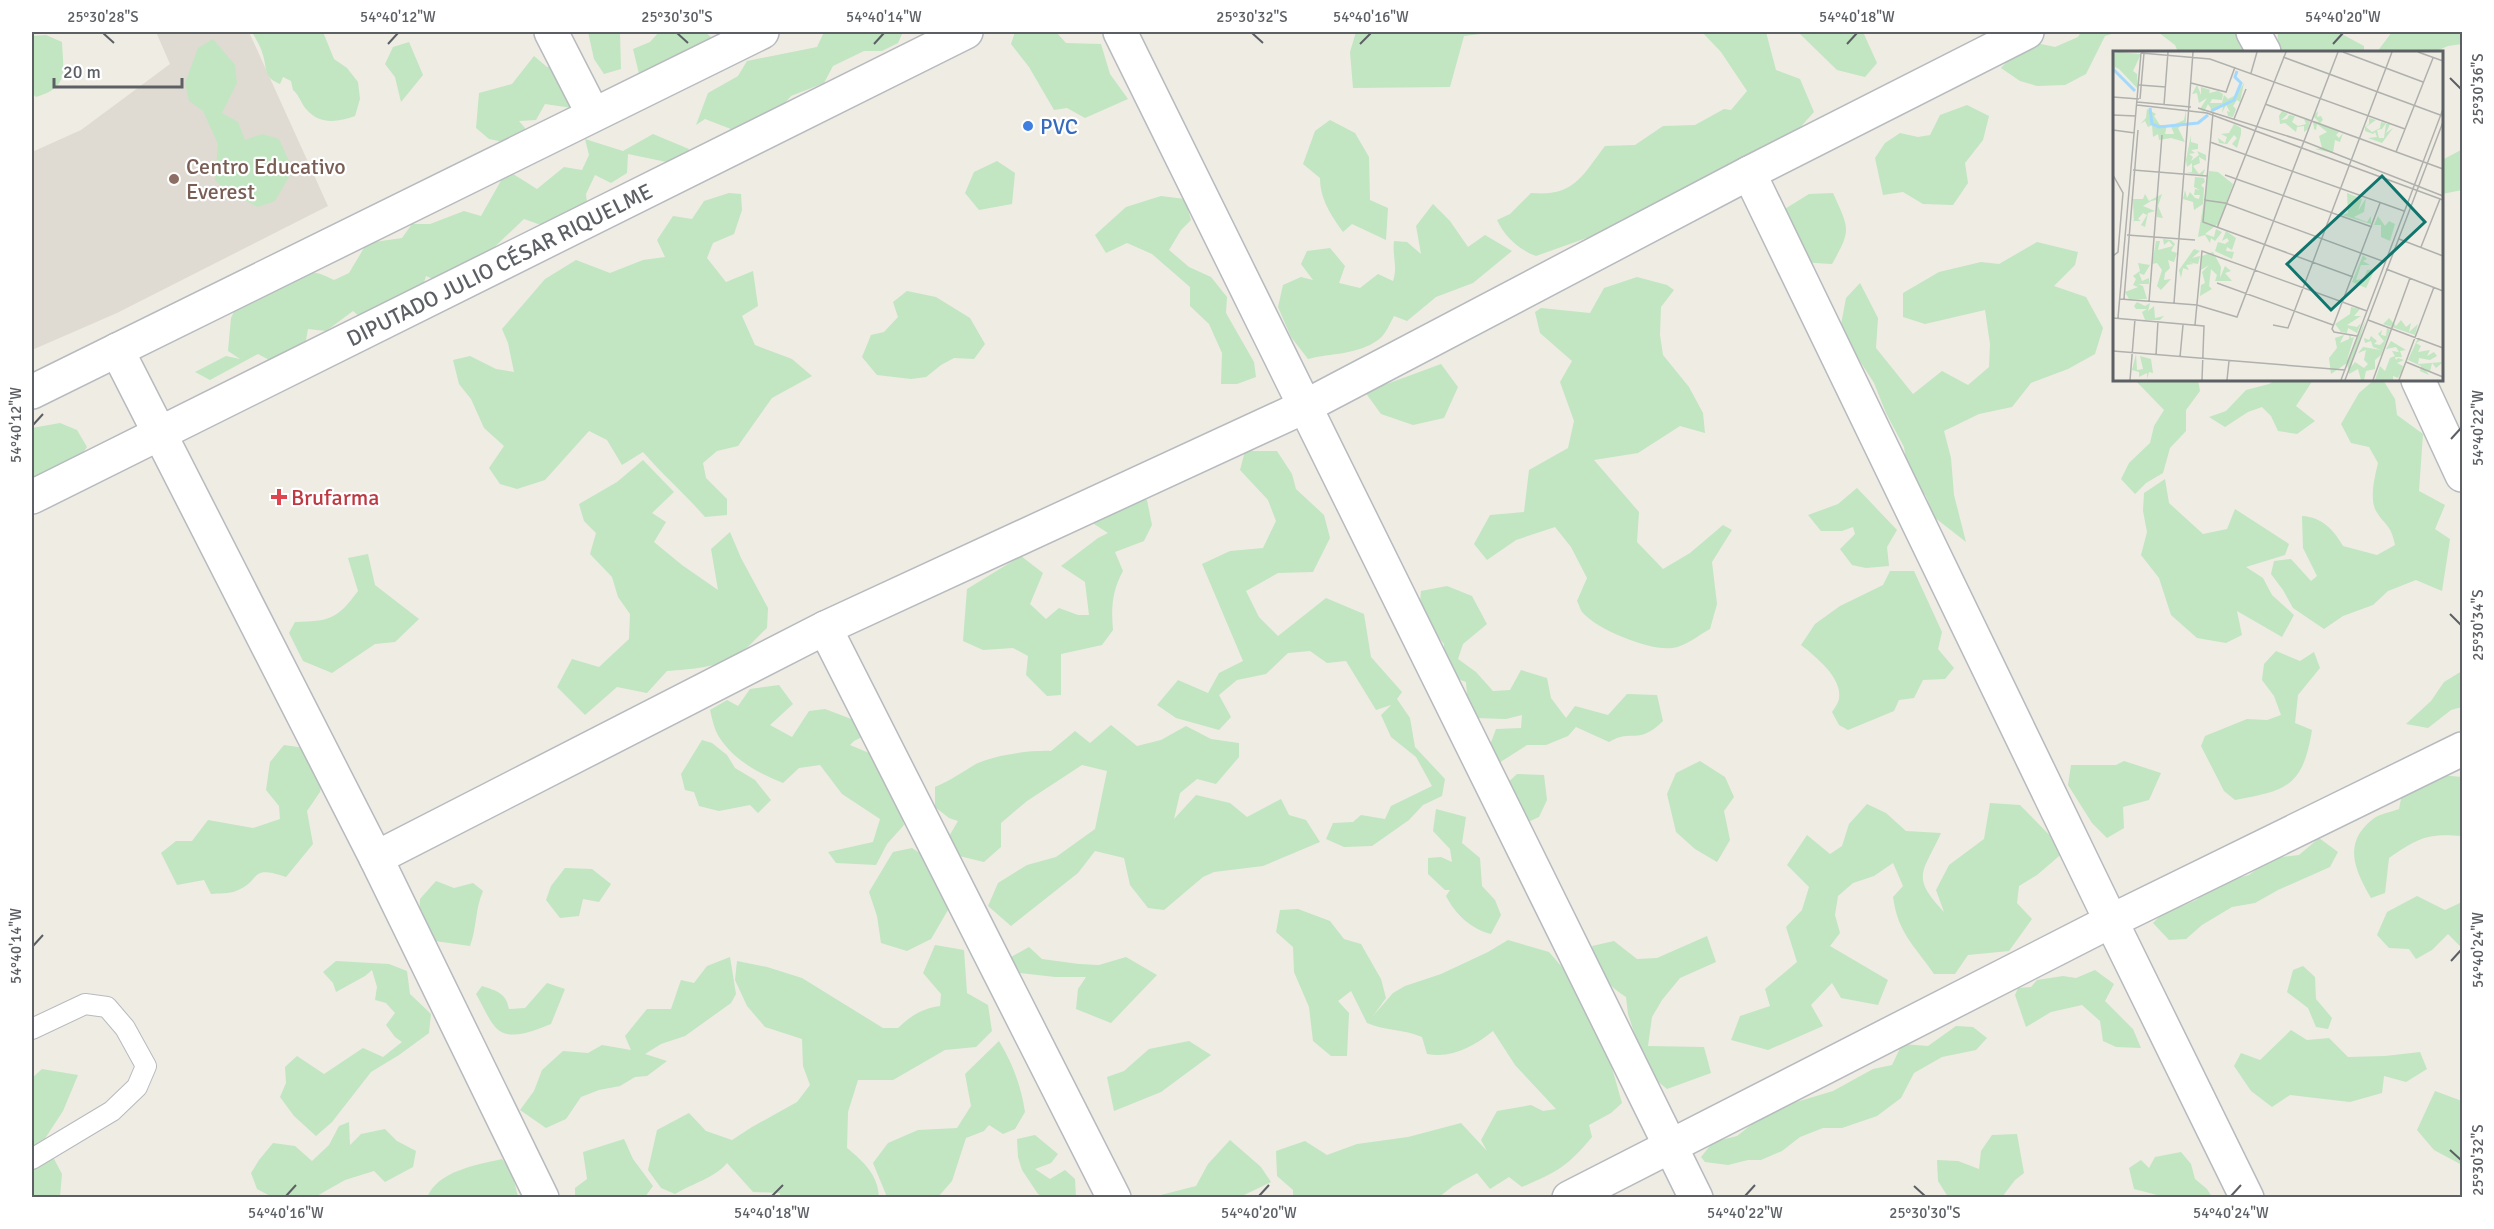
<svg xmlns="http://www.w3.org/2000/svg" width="2494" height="1229" font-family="Signika,sans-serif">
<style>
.education{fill:#dfdbd2}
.green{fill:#c1e6c1}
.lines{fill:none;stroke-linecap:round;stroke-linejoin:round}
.service-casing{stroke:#b7babe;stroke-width:22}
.minor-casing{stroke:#b7babe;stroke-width:36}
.tertiary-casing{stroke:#b7babe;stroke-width:36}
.service{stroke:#fff;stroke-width:20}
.minor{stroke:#fff;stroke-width:33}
.tertiary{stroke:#fff;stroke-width:33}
.ticks{fill:none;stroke:#5c6065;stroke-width:2}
.shop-dot{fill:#3f7fe0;stroke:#fff;stroke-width:2}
.education-dot{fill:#8d6e63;stroke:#fff;stroke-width:2}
.health-dot{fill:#e0444e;stroke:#fff;stroke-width:2}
.labels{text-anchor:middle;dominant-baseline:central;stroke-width:4.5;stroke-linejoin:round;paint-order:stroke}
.shop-label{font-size:22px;fill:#366cbe;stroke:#fff;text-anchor:start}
.education-label{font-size:22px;fill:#785e54;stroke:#fff;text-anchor:start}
.street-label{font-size:22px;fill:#5c6065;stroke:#fff}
.health-label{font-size:22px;fill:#be3a42;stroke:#fff;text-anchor:start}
.inset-river{fill:none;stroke:#a4d9fe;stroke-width:3}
.inset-road{fill:none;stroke:#b0b0ad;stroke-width:1.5}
.view{fill:#0f766e;fill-opacity:0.15;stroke:#0f766e;stroke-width:3}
.inset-edge{fill:none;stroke:#5c6065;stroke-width:3}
.neatline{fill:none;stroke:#5c6065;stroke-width:2}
.ticks-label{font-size:15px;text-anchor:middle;fill:#5c6065}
</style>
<rect width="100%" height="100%" fill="#efece4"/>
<!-- education -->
<polygon class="education" points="156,32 249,32 328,206 117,313 32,350 32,152 81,130 170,64"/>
<!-- green -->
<g class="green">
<path d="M252,32H323L334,59L347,68L358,82L360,99L355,116C338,122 320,125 307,110C301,104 300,96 293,90L291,81L283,77L280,84C264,78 267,69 263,55C261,47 256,39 252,32Z"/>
<polygon points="588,32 620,32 621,69 604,74 594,59"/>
<polygon points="659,32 705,32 718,43 707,78 672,87 640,78 633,49 650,42"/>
<polygon points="824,32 903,32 898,43 882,51 864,51 833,66 824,83 791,96 767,123 749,120 736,131 705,119 696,125 708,93 738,76 747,61 817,47"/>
<polygon points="1015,32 1056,32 1066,43 1101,44 1110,74 1128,99 1085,118 1067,108 1054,110 1029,67 1011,44"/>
<polygon points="1356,32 1497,32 1464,36 1450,87 1353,88 1350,52"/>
<path d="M1702,32H1766L1776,70L1800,79L1814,112L1787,142L1612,229L1536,256C1518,249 1505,237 1497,220L1510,214L1531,193C1574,197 1582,176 1605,146L1635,145L1663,126L1695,125L1724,109L1731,110L1747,91L1721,52Z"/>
<polygon points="1798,32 1863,32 1877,63 1865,77 1837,70"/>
<polygon points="2081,32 2118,32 2105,36 2086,74 2065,85 2037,86 2020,81 2001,68 2023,44 2041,44 2055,47 2078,37"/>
<polygon points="2158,32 2235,32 2246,52 2178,52 2175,45"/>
<polygon points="2278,32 2338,32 2364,46 2364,52 2277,52"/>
<polygon points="2392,32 2462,32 2462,44 2448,46 2434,52 2377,52"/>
<path d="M46,35L62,42C63,71 70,87 36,97L32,93V36Z"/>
<polygon points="213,39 235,65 237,83 222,113 238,122 245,140 262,134 279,139 293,170 275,201 258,207 225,191 215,180 218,144 203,111 189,101 185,83 198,48"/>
<polygon points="409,42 423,75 401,102 395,77 385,64 393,47"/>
<polygon points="534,56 547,67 581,61 579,109 545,104 536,120 519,121 525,128 523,146 489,139 476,128 479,93 512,84"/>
<polygon points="1967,105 1989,116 1983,140 1965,163 1968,183 1953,205 1923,204 1903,192 1883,195 1875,158 1885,143 1900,133 1918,137 1930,135 1940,115"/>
<path d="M1330,120L1355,133L1369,157L1370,200L1388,208L1386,240L1352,224L1343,232C1331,215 1320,199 1320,178L1303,164L1315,131Z"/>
<path d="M653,134L689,149L681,165L628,154L627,173L611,183L595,175L586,194L590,232L572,236L524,219L486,255L458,290L426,276L416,309L367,323L353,311L326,331L308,329L305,346L273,362L258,354L210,380L195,372L226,356L240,359L228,351L231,318L238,303C249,300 260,297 270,293C299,281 299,261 334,280L349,273L367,243L402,238L412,224H430L464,211L481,216L507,170L537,189L564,167L582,170L589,155L585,139L623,151Z"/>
<polygon points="2462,146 2462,190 2442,194 2442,160 2461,150"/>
<polygon points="997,161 1015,173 1012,204 979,210 965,193 974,172"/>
<path d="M729,193L741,194L742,210L734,234L713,243L707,258L726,282L753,271L758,306L742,316L755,345L792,359L812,376L772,398L738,446L717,451L703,463L706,478L727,499V515L705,517C685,494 663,475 643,452L622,465L607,440L589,431L545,480L517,489L500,484L489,468L504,446L484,428L471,399L459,384L453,360L470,356L496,369L514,372L508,343L502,329L545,279L576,260L610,273L643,260L665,257L657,240L673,216L692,219L704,201Z"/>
<path d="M1833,193C1849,229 1852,229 1832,264L1798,262L1780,212L1809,194Z"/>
<polygon points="1161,196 1185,199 1191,220 1181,230 1169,250 1189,267 1211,277 1227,297 1226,313 1254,362 1256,377 1237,384 1221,384 1222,353 1209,324 1190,306 1190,287 1152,254 1127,243 1106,253 1095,235 1126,207"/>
<path d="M1433,204L1450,221L1468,247L1485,235L1512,251L1473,283L1436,297L1407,321L1394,316C1390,323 1385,336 1378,340C1357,355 1331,353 1308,359L1291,337L1278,307L1283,285L1301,277L1313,280L1301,264L1307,251L1330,248L1345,266L1339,283L1360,288L1378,274L1393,281C1398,267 1392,255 1394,241L1407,242L1421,254L1416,226Z"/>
<polygon points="2037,242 2078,252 2075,265 2054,286 2086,297 2103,328 2095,354 2068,369 2031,383 2012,407 1979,414 1944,431 1951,458 1954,495 1966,542 1934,517 1926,496 1909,478 1904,447 1886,413 1874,383 1840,330 1846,298 1860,283 1878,318 1876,348 1913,394 1942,371 1968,385 1989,367 1990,344 1985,310 1925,324 1903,317 1903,293 1939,272 1981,262 1999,264"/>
<path d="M1637,277L1667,285L1674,290L1661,307L1660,335L1663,355L1689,387L1703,413L1705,433L1680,426L1638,453L1594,460L1639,512L1637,542L1663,569L1690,553L1723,525L1732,530L1712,562L1717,604L1710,629C1699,635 1684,647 1672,648C1650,651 1598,630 1583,613C1580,610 1579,604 1577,601L1587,578L1571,547L1555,527L1516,540L1487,560L1474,544L1490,515L1524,512L1529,470L1568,448L1574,421L1560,382L1572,361L1540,333L1535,312L1541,308L1590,313L1604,288Z"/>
<polygon points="907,291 936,297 970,318 985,344 974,359 954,358 941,365 926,377 911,379 877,375 862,357 871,335 884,332 898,317 893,302"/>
<polygon points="1441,364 1458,387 1444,418 1413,425 1381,414 1365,392"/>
<polygon points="2135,380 2198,380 2200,391 2186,410 2186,431 2170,448 2163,473 2146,483 2135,494 2121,479 2129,463 2150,443 2154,426 2164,410"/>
<polygon points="2276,380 2313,380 2296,406 2315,421 2297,434 2278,431 2271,416 2262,407 2248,412 2225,427 2209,417 2226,411 2246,390 2269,384"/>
<path d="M2374,380H2383L2395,399L2397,415L2423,434L2419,491L2445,505L2435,529L2450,539L2442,591L2416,580L2388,591L2373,605L2343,616L2324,629L2293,608L2283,590L2271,574L2274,561L2291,559L2311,581L2317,576L2303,548L2302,516C2322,517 2334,530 2343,546L2377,555L2395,545C2391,524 2385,526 2376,511C2369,498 2375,476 2378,463L2369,447L2351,443L2341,424L2359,393Z"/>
<polygon points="60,423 77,430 87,447 67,475 32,482 32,428"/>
<polygon points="1245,451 1277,451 1292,474 1296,489 1324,515 1330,538 1313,572 1278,573 1246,591 1259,617 1278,636 1326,598 1364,614 1371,657 1402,692 1397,699 1410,718 1415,747 1445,779 1442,796 1423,805 1409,820 1372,846 1344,847 1326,839 1333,823 1353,822 1361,815 1385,819 1391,806 1432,786 1416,757 1391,737 1381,715 1391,705 1376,710 1346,661 1327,663 1310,651 1288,653 1266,674 1237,680 1219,695 1231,717 1219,730 1176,718 1157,705 1178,680 1208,693 1219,673 1243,661 1202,564 1230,551 1263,548 1276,521 1268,500 1240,470"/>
<path d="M643,460L674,492L652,513L666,522L654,542L682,565L718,590L711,549L730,532L741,558L768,608L767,628C758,636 749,647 739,654C718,668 691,669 667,671L647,693L617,687L585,715L557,687L572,659L599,667L629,639L630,614L618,597L612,577L590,554L596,533L584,521L579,504L617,482Z"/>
<polygon points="2165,479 2169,503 2203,534 2227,529 2235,509 2289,544 2285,555 2246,567 2263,578 2272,595 2294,615 2282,637 2237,611 2242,635 2226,643 2197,638 2171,615 2159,578 2141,555 2147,532 2143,511 2144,493"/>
<polygon points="1857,488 1897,530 1887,547 1889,566 1866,568 1852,565 1840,549 1855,534 1853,527 1842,531 1821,531 1808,515 1838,504"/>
<path d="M1124,497L1147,500L1152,525L1144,541L1115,552L1123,571C1112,591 1111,608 1113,630L1102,645L1061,654V695L1047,696L1026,675L1028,656L1013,648L983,650L963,641L967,589L1021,556L1043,573L1030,604L1046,619L1059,608L1078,615H1089L1085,582L1061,566L1098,538L1108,533L1091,522Z"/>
<path d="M368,554L375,585L419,619L395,642L375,644L332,673L303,661L289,633L295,622C329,621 337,620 358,591L348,558Z"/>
<path d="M1890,571H1914L1942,632L1938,649L1954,668L1945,679L1923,680L1914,698L1899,700L1894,711L1848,730L1839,725L1832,712C1835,708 1838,703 1839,699C1843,678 1815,656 1801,645L1815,624L1840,606L1883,585Z"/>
<path d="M1447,586L1472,596L1487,624L1463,644L1458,659L1476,672L1493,691L1510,690L1521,670L1547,678L1551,698L1566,718L1575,706L1608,715L1627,694L1657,695L1663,721C1638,746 1632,728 1609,742L1576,727L1568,736L1546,745H1527L1491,768L1485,758L1496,729L1521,728L1522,715L1506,719L1474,718L1462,699L1467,695L1466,682L1458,679L1444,660V644L1419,615L1421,591Z"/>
<path d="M2276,651L2300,661L2314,652L2320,668L2298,695L2295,723L2312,730C2303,786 2287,791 2235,800L2224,791L2201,746L2205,736L2247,719L2267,720L2281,715L2274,696L2262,680L2264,664Z"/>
<polygon points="2462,671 2462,707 2451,710 2428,728 2406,724 2431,701 2444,682"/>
<path d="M779,685L793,704L770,725L792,737L809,711L825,709L854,720L864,736L854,741L850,745L874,755L896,792L904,825L887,844L876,865L836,863L828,852L873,842L880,819L842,794L820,765L799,768L783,783C758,773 734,760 719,737C714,729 712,718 710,710L727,700L738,706L750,689Z"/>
<path d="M1111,725L1137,746L1161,740L1186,726L1211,739L1239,743V757L1216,784L1197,779L1180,793L1174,819L1196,795L1230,803L1247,817L1281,799L1289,815L1306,820L1320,842L1263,866L1214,872L1203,877L1164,910L1148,908L1130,885L1124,858L1095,851L1078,873L1011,926L988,906L998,883L1027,865L1056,857L1095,829L1107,771L1082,765L1027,801L1001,823V847L984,862L959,856L948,838L958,821L949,818L935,807V787C950,781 962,772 976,764C994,755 1031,750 1051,751L1075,731L1090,743Z"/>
<polygon points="702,740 712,743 727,755 735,768 755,780 771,800 758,813 750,805 719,811 699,806 694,792 685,790 681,774"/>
<path d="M284,745L305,748L324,774L320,792L307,811L313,844L286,877C247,864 263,881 236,891C229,894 219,893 211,894L204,880L177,885L161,853L176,841H192L208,820L253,828L280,819L279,806L266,790L270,762Z"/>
<polygon points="1700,761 1725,777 1734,797 1724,811 1730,840 1717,862 1695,849 1676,832 1667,794 1676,773"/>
<polygon points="2124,761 2161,773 2149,800 2123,807 2124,828 2107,838 2092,823 2068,785 2071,765 2116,765"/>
<polygon points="1517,774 1544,775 1547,800 1539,817 1526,823 1504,786"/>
<path d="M2429,774L2462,777V836C2427,833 2418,838 2389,858L2385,893L2371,898C2355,870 2342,843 2373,819C2379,814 2391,812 2399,809L2402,794Z"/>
<path d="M1990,803L2020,805L2065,851L2037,875L2019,886L2017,903L2032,919L2009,951L1968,955L1955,974H1934C1914,945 1898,933 1893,897L1903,886L1893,863L1874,876L1853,883L1838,896L1835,915L1840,933L1830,946L1888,980L1878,1005L1841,998L1832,983L1811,1005L1823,1026L1768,1050L1731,1040L1740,1016L1770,1006L1765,989L1797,962L1786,927L1802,910L1809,887L1787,865L1807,835L1830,854L1842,846L1849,824L1867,804L1886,813L1906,831L1941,833C1923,873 1910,876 1944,912L1936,890L1949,865L1984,839Z"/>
<path d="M1436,809L1466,817L1462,843L1480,858L1482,886L1495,900L1501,915L1491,934C1471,929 1455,914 1446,896L1450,890H1445L1428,874V858L1441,857L1452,862L1450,849L1433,831Z"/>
<polygon points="2319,838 2338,852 2330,867 2278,890 2255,903 2232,907 2202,925 2186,939 2169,940 2153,923 2172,904 2182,906 2196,900 2215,884 2249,875 2271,858 2299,855"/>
<polygon points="912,848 935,863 938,883 948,910 931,939 907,951 881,943 877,916 869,892 893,852"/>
<polygon points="565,868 592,869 611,884 599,902 583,899 579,916 560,918 546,900 551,886"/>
<path d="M436,881L454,888L473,883L483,891C475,909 477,927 470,946L435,941L419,920L420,899Z"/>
<polygon points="2417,896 2445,910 2462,902 2462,948 2448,934 2432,950 2416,959 2409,949 2389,948 2377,935 2387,912"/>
<path d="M1298,909L1330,921L1344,939L1361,944L1381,979L1386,998L1373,1016L1393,993L1405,986L1441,974L1488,952L1508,940L1549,952L1568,974L1593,1023L1612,1068L1622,1103L1611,1113L1589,1125L1592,1137C1567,1167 1557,1172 1522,1187L1509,1177L1490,1189L1477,1173L1453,1186L1439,1197H1293V1190L1277,1176L1276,1151L1305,1141L1327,1155L1357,1144L1408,1137L1461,1123L1487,1151L1481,1140L1497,1111L1531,1105L1543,1111L1556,1109L1515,1065L1493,1031C1474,1046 1452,1059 1427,1054L1422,1037C1404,1029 1385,1031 1367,1023L1351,991L1338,1001L1349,1013L1347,1056H1331L1313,1041L1309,1007L1294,972L1293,947L1276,932L1280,910Z"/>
<path d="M1707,936L1716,962L1680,978L1662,1000L1652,1017L1648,1046L1704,1047L1711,1073L1667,1089L1634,1062L1636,1038L1628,1014L1626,997C1603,982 1599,972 1592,946L1614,941L1637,959L1657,958Z"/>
<path d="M935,945L964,950L967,993L988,1005L992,1031L976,1047L945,1050L893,1080H858L848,1112L847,1148C864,1162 878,1175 879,1197L780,1198V1193L753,1192L727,1163C715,1178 691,1184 675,1194L661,1188L648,1170L657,1130L689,1113L706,1131L732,1140L752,1127L797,1102L810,1085L803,1066L802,1039L765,1027L747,1006L735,980L737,961L767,967L802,978L883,1028H898C912,1015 921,1009 940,1006L941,994L923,973Z"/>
<polygon points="1029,947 1042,959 1079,964 1099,965 1126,957 1157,975 1111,1023 1076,1009 1078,989 1086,977 1055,977 1020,973 1011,957"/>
<polygon points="730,957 736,994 731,1003 685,1036 661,1044 645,1054 667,1061 647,1076 635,1077 620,1086 599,1090 581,1097 566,1119 546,1128 520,1110 534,1091 542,1070 563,1051 588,1053 602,1045 631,1050 625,1036 647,1009 671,1009 681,980 694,983 707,966"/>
<polygon points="336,961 389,964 407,971 410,994 431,1014 429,1033 399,1055 371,1072 332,1122 316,1136 294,1116 280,1097 286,1083 285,1067 297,1056 324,1074 363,1048 383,1057 402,1042 395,1037 386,1025 395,1013 386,1003 375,1000 377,987 372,970 365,976 336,992 333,983 323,972"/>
<polygon points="2303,966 2315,977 2316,999 2332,1018 2328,1029 2316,1027 2308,1008 2287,992 2293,970"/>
<polygon points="2095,970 2114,984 2105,1001 2133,1029 2141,1048 2116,1047 2103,1041 2100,1021 2082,1005 2051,1012 2026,1027 2015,995 2018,988 2031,987 2037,980 2063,976 2076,978"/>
<path d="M547,983L565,989L551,1024C536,1030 509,1042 496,1028C488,1019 482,1004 476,994L482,986C497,991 506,993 509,1009L525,1008Z"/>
<polygon points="1956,1026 1973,1027 1987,1038 1976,1050 1942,1057 1914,1073 1901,1098 1877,1116 1842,1128 1823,1128 1800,1137 1782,1151 1761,1160 1748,1160 1728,1165 1705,1162 1701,1157 1713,1142 1737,1136 1770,1110 1833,1091 1873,1069 1892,1065 1902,1044 1928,1046"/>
<polygon points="2291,1030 2307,1040 2329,1038 2348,1057 2385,1056 2420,1052 2427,1069 2406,1082 2384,1076 2382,1093 2350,1102 2290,1095 2272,1107 2251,1091 2234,1066 2241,1053 2260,1060"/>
<path d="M999,1041C1013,1064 1021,1086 1025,1112L1015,1129L1003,1134L989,1125L984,1131L966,1138L952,1181L938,1197H887L873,1163L888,1143L918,1130L957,1128L971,1106L965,1074Z"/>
<polygon points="1189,1041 1211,1055 1161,1092 1114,1111 1107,1077 1124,1071 1149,1049"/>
<polygon points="42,1069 78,1075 63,1111 44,1140 62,1174 60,1197 32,1198 32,1078"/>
<polygon points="2435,1091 2462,1101 2462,1165 2434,1150 2417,1130"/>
<polygon points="349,1122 350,1145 361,1134 385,1129 397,1141 416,1151 413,1167 385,1182 374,1171 345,1180 315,1197 285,1197 282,1195 272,1197 257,1189 251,1173 259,1160 273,1143 295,1146 312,1161 329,1145 339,1126"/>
<polygon points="2017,1134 2024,1173 2015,1180 2002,1197 1948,1197 1938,1181 1937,1160 1958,1161 1979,1169 1981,1151 1992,1135"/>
<polygon points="1035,1135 1058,1154 1051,1163 1035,1169 1050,1179 1065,1170 1075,1179 1076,1197 1044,1197 1038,1194 1022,1170 1018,1157 1017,1139"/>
<polygon points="624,1139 633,1159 653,1186 645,1197 575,1197 575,1188 587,1179 583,1152"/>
<polygon points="1230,1140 1261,1167 1271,1182 1240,1197 1153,1197 1196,1186 1208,1164"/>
<polygon points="2181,1152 2191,1164 2195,1179 2207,1189 2212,1197 2155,1197 2157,1195 2134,1189 2129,1168 2141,1160 2149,1168 2155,1157"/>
<path d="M502,1159L512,1172L518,1197L427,1198C437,1171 476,1165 502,1159Z"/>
</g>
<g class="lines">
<defs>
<polyline id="service" points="32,1029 85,1004 107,1007 125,1028 146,1066 137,1087 112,1111 32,1159"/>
<g id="minor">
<polyline points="551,32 593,114"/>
<polyline points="1120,32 1696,1198"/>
<polyline points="2253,32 2264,52"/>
<polyline points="1749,173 2111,921 2247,1198"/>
<polyline points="117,350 376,858 542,1198"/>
<polyline points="2418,380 2462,475"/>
<polyline points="825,628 1114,1198"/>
<polyline points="376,858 825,628 1306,406 1749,173 2027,32"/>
<polyline points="1569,1198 2111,921 2462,749"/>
</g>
<g id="tertiary">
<polyline points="32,392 762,32"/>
<path id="s1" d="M32,497L966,32"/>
</g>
</defs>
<!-- service casing -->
<use href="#service" class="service-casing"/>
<!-- minor casing -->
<use href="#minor" class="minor-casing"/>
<!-- tertiary casing -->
<use href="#tertiary" class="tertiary-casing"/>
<!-- service -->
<use href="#service" class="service"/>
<!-- minor -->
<use href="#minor" class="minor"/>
<!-- tertiary -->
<use href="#tertiary" class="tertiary"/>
</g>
<!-- ticks -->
<path class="ticks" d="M103,33L114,43M677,33L688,43M1252,33L1263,43M388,44L398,33M874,44L884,33M1360,44L1371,33M1847,44L1857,33M2333,44L2343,33M2450,78L2461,89M33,425L43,414M2451,439L2461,428M2450,614L2461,625M33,946L43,935M2451,961L2461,950M2450,1150L2461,1160M1914,1186L1925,1196M286,1196L296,1185M772,1196L783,1185M1259,1196L1269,1185M1745,1196L1755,1185M2231,1196L2241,1185"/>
<!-- markers -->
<circle class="shop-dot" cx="1028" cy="126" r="6"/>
<circle class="education-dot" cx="174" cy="179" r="6"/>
<path class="health-dot" d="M276 488h6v6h6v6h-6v6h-6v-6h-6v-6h6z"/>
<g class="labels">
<!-- shop labels -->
<g class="shop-label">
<text x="1040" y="126">PVC</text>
</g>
<!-- education labels -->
<g class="education-label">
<text x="186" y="166">Centro Educativo<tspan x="186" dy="25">Everest</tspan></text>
</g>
<!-- street labels -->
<g class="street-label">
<text stroke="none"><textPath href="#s1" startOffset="522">DIPUTADO JULIO CÉSAR RIQUELME</textPath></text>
</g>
<!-- health labels -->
<g class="health-label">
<text x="291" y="497">Brufarma</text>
</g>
</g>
<!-- overview -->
<g transform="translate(2113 51)">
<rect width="330" height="330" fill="#efece4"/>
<path d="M6,1L28,3L20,20L24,23L25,38L6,18L2,16L0,22V3ZM131,32L127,51L124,49L120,55L123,58L120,66L115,65L114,60L117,61L113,54L109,62L110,55L100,61L95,53L91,61L87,58L94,47L86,52L84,42L79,43L84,34L88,44V36L97,39L96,42L105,40L110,43L109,49L99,48L97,52H109L111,44L115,48L123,44ZM34,58L43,63L41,65L47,74H54L52,83H61L58,75L71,69L73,59V71L65,77L72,91L58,87L46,89L45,83L40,86L39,74L35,76L32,70L27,73L33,67ZM169,60L175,63L168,69L174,68L176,64L182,65L179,71L185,75L193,73L191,68L197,70L195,78L191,81V75L184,76L183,81L172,72L167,73L166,65ZM205,60L204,66L208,65L210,69L207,72L227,80L223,84L226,87L230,82L227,91L222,89L220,102L202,98L209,97L206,85L214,81L204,73L203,79L201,78L200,70L206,71L200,65ZM256,67L263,69L253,76L259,81L267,77L268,71L273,72L269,78L264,79L266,87H271L273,73H277L273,82L280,77L269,92L255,87L264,86L262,81L260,83L252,80V76L256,73ZM121,73L128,77V83L124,97L119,93L124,87L121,84L114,93L106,92L105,87L112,92L114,86L108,83L116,82ZM78,84V91L85,93V98L78,99L82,102L76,103L80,106L78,110L86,104L84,100L93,104V110L86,106L87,112L80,115L86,123L92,118L90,124L73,122L79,121V112L74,116L73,109ZM96,120L105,121L120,133L106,172L92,183L101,186L103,178L109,181L102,190L98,187L97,192L92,184L85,186ZM82,126L91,127L92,131L88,134L91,137L90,153L81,159L80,151L70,148L72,139L74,147L77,141L82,147L86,148L87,144H81L82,138L87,139L81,136ZM234,142L249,148L245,160L253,147L251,161L241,166L254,171L258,165V173L229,164L235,162ZM32,143L36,150L49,143L45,155L50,167L44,166L43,149L38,150L30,155L42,160L35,162L32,176L28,174L34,164L30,162L25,168L28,170H21V176L20,148H30ZM265,165L272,175L276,170L282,173L277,190L268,186V174H261ZM113,180L123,187L119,199L114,196L113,200L121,201L119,208L102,200L105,191L112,193L116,190L114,187L109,190ZM50,188L58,189L62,193L58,200L64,202L61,211L55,209L57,217L52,222L51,229L58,228L48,239L44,235L49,219L44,212L39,213L43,190H47L45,199L60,195L56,190L51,194ZM81,198L87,200L79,207L87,205L85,213L75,211L81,213L73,214L76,219L70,217L68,227L66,219ZM100,201L108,216L107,227L112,215L118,220L112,222L119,230H102L104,224L98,218L96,235L99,238L87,245L88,234L92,232L89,221L96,214L88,219L89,205ZM250,204L254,208L250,210L257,214H248L243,229L249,228V232L254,219L262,218L253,237L239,231ZM25,212L37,214L31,224L26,222L29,230L36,227V233H25L30,235L34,248H16L12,241L25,236L20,234L23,228L20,225L27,220ZM24,251L32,255L37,252L35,260L41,255L42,267L51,265L47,269H32L29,261L34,258H23L21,255ZM238,256L247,258L241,265H248L234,274L244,276L248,272L244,282L235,277L234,282L228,281L222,273L237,263ZM276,267L283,275L288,269L293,276L298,272L296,281L305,273L302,284L270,273ZM253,268L238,316L242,311L251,317L255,313L251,309L253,299L245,302L250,296L268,299L260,296L258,290L252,292L251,287L256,289L258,285L264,290L261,293L267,294L271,290L265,283L269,279L268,284L273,285L274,277L277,279L268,304L262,309V318L253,320L251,329H248L245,318L236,323L234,312L218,323L216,307L224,297L222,287L231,284L227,292L236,288L237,282L238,287L241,286L234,309ZM305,287L309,289L303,292L308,295L305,301L317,299L314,305L321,301L324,305L317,309L306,307L305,313L330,311L323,317L319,312L317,321L311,317L316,324L307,320L308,315L295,309ZM278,290L293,299L287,300L289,306H282L283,309L285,307L291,309L284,312L290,315L289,320L285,327L280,325V329H262L267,315L272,320L277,307L282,305L279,300L286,301L283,296L273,298ZM23,303L24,319L30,318L27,305L38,308L40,322L36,321L34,328V322L26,326V321L19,319Z" fill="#c1e6c1"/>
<path class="inset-river" d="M0,18L22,40M37,57L39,73L46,76L85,72L95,64M98,60L121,49L128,32L122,26L124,20"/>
<path class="inset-road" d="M230,1L310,31M305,1L330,10M28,2L97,8L292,78M170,6L330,65M138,22L144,1M78,32L113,41L122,16M26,34L53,36M0,46L26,48M27,48L31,2M24,51L78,56M152,53L330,118M24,54L94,62L330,149M51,54L55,1M85,57L190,90L330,145M100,62L90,171L240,226M0,64L23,65M121,68L133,38M0,79L22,82M97,91L291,160M283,101L320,7M20,119L94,125M0,124L10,142L5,201L0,205M112,124L259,176M91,149L112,152L272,211M104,177L173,1M14,184L82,189M286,188L330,205M308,196L327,148M273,218L330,240M104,232L220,274M7,248L84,254L124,266L225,1M11,248L25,79M36,251L49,84M61,252L80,1M0,267L91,275L89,329M5,267L28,2M255,269L330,297M82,274L89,200L254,260M160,274L175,277L279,1M244,285L221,281L219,278L267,152M0,300L232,319M43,304L45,270M67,306L70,274M293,311L330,326M17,329L22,268M114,329L116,310M228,329L330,58M232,329L330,71M260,329L297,227M286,329L321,236"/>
<path class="view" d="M269,125L312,171L218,259L174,213Z"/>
<rect width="330" height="330" class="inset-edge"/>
</g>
<!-- border -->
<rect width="2494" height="1229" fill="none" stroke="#ffffff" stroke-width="66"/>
<!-- scale -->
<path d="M54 78v9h128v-9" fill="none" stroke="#5c6065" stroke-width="3"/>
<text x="63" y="78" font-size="18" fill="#5c6065" stroke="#ffffff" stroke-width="4.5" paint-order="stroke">20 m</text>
<rect x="33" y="33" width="2428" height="1163" class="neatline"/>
<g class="ticks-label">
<text x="103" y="22">25°30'28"S</text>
<text x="398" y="22">54°40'12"W</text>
<text x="677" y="22">25°30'30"S</text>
<text x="884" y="22">54°40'14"W</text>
<text x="1252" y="22">25°30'32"S</text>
<text x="1371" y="22">54°40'16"W</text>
<text x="1857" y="22">54°40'18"W</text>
<text x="2343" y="22">54°40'20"W</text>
<text transform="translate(2478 89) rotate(-90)" y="5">25°30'36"S</text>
<text transform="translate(16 425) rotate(-90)" y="5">54°40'12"W</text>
<text transform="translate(2478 428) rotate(-90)" y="5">54°40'22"W</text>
<text transform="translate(2478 625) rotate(-90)" y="5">25°30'34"S</text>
<text transform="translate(16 946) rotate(-90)" y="5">54°40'14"W</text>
<text transform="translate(2478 950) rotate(-90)" y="5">54°40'24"W</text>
<text transform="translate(2478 1160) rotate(-90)" y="5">25°30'32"S</text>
<text x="286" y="1218">54°40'16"W</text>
<text x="772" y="1218">54°40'18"W</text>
<text x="1259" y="1218">54°40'20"W</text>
<text x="1745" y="1218">54°40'22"W</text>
<text x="1925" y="1218">25°30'30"S</text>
<text x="2231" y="1218">54°40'24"W</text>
</g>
</svg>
